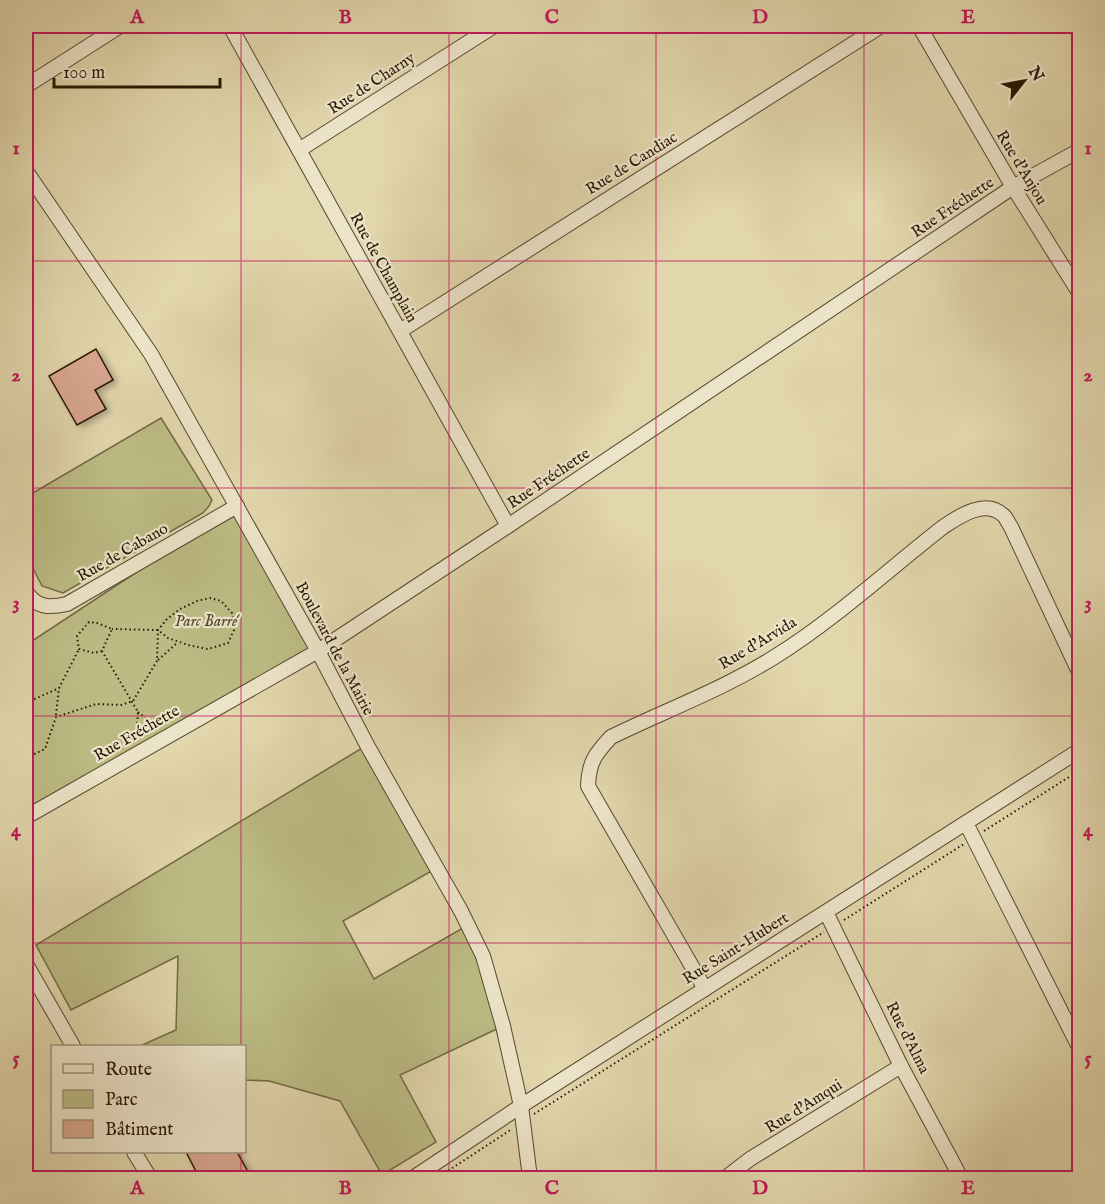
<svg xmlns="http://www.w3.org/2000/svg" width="1105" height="1204" font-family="'IM FELL English',serif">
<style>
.green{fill:#bcbb84;stroke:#726a44;stroke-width:1.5}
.building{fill:#d8a68f;stroke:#281804;stroke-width:1.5;filter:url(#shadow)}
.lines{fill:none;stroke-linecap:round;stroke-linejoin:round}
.minor-casing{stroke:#56482e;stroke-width:16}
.path{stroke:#281804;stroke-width:2;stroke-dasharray:1.5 3;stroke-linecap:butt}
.minor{stroke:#ece4c9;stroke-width:14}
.grid{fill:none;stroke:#c2185b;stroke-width:1.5;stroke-opacity:0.55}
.labels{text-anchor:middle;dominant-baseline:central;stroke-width:4.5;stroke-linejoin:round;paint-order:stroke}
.street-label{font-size:16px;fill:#281804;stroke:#ece4c9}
.park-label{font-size:16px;font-style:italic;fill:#54492a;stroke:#ece4c9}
.neatline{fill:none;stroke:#c2185b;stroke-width:2}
.grid-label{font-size:20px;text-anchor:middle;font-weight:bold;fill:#c2185b}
</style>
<defs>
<filter id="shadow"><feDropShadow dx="4" dy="2.5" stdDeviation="3" flood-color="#0004"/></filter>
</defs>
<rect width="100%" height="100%" fill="#e2d6ac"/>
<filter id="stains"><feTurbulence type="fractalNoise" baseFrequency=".00333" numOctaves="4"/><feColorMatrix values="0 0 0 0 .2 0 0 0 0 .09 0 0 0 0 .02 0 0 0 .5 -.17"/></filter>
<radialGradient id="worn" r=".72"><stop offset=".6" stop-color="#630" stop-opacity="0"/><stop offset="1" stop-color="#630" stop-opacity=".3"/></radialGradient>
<!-- green -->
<g class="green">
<polygon points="161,418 212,500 209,506 203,513 63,593 42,586 26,555 26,497"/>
<polygon points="237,506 318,651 26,817 26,645"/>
<polygon points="367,745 437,868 343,921 374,979 468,925 503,1026 400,1075 436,1142 382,1175 340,1101 269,1081 245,1080 244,1046 140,1046 176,1030 178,956 71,1010 36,945"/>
</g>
<!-- building -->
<g class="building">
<polygon points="96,349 113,380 95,390 106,409 77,425 49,376"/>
<polygon points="186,1152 237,1152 252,1179 200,1179"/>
</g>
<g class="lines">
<defs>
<g id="minor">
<polyline points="230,26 508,526"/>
<polyline points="919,26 1013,187 1080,294"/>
<polyline points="26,86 120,26"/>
<polyline points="299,150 494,26"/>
<polyline points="26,171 151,354 318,651 367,745 461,911 483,956 503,1026 521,1106 530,1178"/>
<polyline points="400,331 881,26"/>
<path d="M26,591C36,608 49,608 67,604L237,506"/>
<polyline points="26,817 318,651 508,526 1013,187 1080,150"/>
<polyline points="966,823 1080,1049"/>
<polyline points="826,912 901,1066 961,1178"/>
<polyline points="26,964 73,1046"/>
<path d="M705,989L588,786C589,762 595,754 611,737C666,710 724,689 776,656C835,619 888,570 943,527C958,517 985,498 1003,515C1006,517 1008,523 1011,527L1080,674"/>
<polyline points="134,1152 150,1178"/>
<polyline points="413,1178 521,1106 1080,750"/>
<polyline points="727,1178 728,1176 750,1159 901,1066"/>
</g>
</defs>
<!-- minor casing -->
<use href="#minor" class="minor-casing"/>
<!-- path -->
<g class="path">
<polyline points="102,651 94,653 79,649 77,636 89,622 97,623 112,629 102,651 138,712 136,740"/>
<polyline points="158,660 178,642"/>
<polyline points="26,703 59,688 79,649"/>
<polyline points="138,712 159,729"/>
<polyline points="56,715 59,688"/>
<polyline points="26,758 45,749 56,717 96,704 121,705 133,701 157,661 158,630 167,619 180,609 197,601 210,598 221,601 232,613 234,630 228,643 208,649 188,645 168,638 158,630 112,629"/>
<polyline points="984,831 1080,770"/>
<polyline points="844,920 964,844"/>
<polyline points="534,1114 824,932"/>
<polyline points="437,1178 512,1129"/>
</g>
<!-- minor -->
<use href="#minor" class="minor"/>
</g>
<!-- grid -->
<path class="grid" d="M241,26V1046M449,26V1178M656,26V1178M864,26V1178M26,261H1080M26,488H1080M26,716H1080M26,943H1080M241,1152V1178"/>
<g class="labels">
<!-- street labels -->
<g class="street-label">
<text transform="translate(372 84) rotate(-33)">Rue de Charny</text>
<text transform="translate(632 164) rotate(-32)">Rue de Candiac</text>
<text transform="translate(1021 168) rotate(59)">Rue d'Anjou</text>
<text transform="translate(953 208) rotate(-34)">Rue Fréchette</text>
<text transform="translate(383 268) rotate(61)">Rue de Champlain</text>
<text transform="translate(549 479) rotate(-34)">Rue Fréchette</text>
<text transform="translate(123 553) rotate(-30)">Rue de Cabano</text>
<text transform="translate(758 644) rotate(-31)">Rue d'Arvida</text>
<text transform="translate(334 649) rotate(62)">Boulevard de la Mairie</text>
<text transform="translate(137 734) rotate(-30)">Rue Fréchette</text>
<text transform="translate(736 949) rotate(-32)">Rue Saint-Hubert</text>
<text transform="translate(907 1038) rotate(63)">Rue d'Alma</text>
<text transform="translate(804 1107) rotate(-32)">Rue d'Amqui</text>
</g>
<!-- park labels -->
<g class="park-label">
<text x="206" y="622">Parc Barré</text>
</g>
</g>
<!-- margin -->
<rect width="1105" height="1204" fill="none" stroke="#e2d6ac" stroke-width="66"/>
<!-- legend -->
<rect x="51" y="1045" width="195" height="108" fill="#ece4c9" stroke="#9e927a" stroke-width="1.5"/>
<rect x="63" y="1064" width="30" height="9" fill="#ece4c9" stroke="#9e927a" stroke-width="1.5"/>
<text x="105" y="1075" font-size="18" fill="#281804">Route</text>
<rect x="63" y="1090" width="30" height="18" fill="#bcbb84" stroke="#9e927a" stroke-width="1.5"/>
<text x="105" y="1105" font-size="18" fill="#281804">Parc</text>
<rect x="63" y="1120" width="30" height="18" fill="#d8a68f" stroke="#9e927a" stroke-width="1.5"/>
<text x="105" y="1135" font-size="18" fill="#281804">Bâtiment</text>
<!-- north arrow -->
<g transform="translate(1024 81) rotate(59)" stroke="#ece4c9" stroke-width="4.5" paint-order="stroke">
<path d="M0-4.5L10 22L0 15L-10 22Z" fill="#281804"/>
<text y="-9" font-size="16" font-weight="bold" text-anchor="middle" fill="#281804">N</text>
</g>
<!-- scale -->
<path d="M54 78v9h166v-9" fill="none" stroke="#281804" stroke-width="3"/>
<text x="63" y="78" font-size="18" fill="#281804" stroke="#ece4c9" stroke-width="4.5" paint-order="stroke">100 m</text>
<rect x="33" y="33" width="1039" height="1138" class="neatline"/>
<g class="grid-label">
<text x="137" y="23">A</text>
<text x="345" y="23">B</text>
<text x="552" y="23">C</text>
<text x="760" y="23">D</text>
<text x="968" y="23">E</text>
<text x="16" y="154">1</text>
<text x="1088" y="154">1</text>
<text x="16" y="381">2</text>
<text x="1088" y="381">2</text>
<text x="16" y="609">3</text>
<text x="1088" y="609">3</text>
<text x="16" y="836">4</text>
<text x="1088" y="836">4</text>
<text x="16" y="1064">5</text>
<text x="1088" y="1064">5</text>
<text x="137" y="1194">A</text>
<text x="345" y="1194">B</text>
<text x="552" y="1194">C</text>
<text x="760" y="1194">D</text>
<text x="968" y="1194">E</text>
</g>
<rect width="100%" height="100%" filter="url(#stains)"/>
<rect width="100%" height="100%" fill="url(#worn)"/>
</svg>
